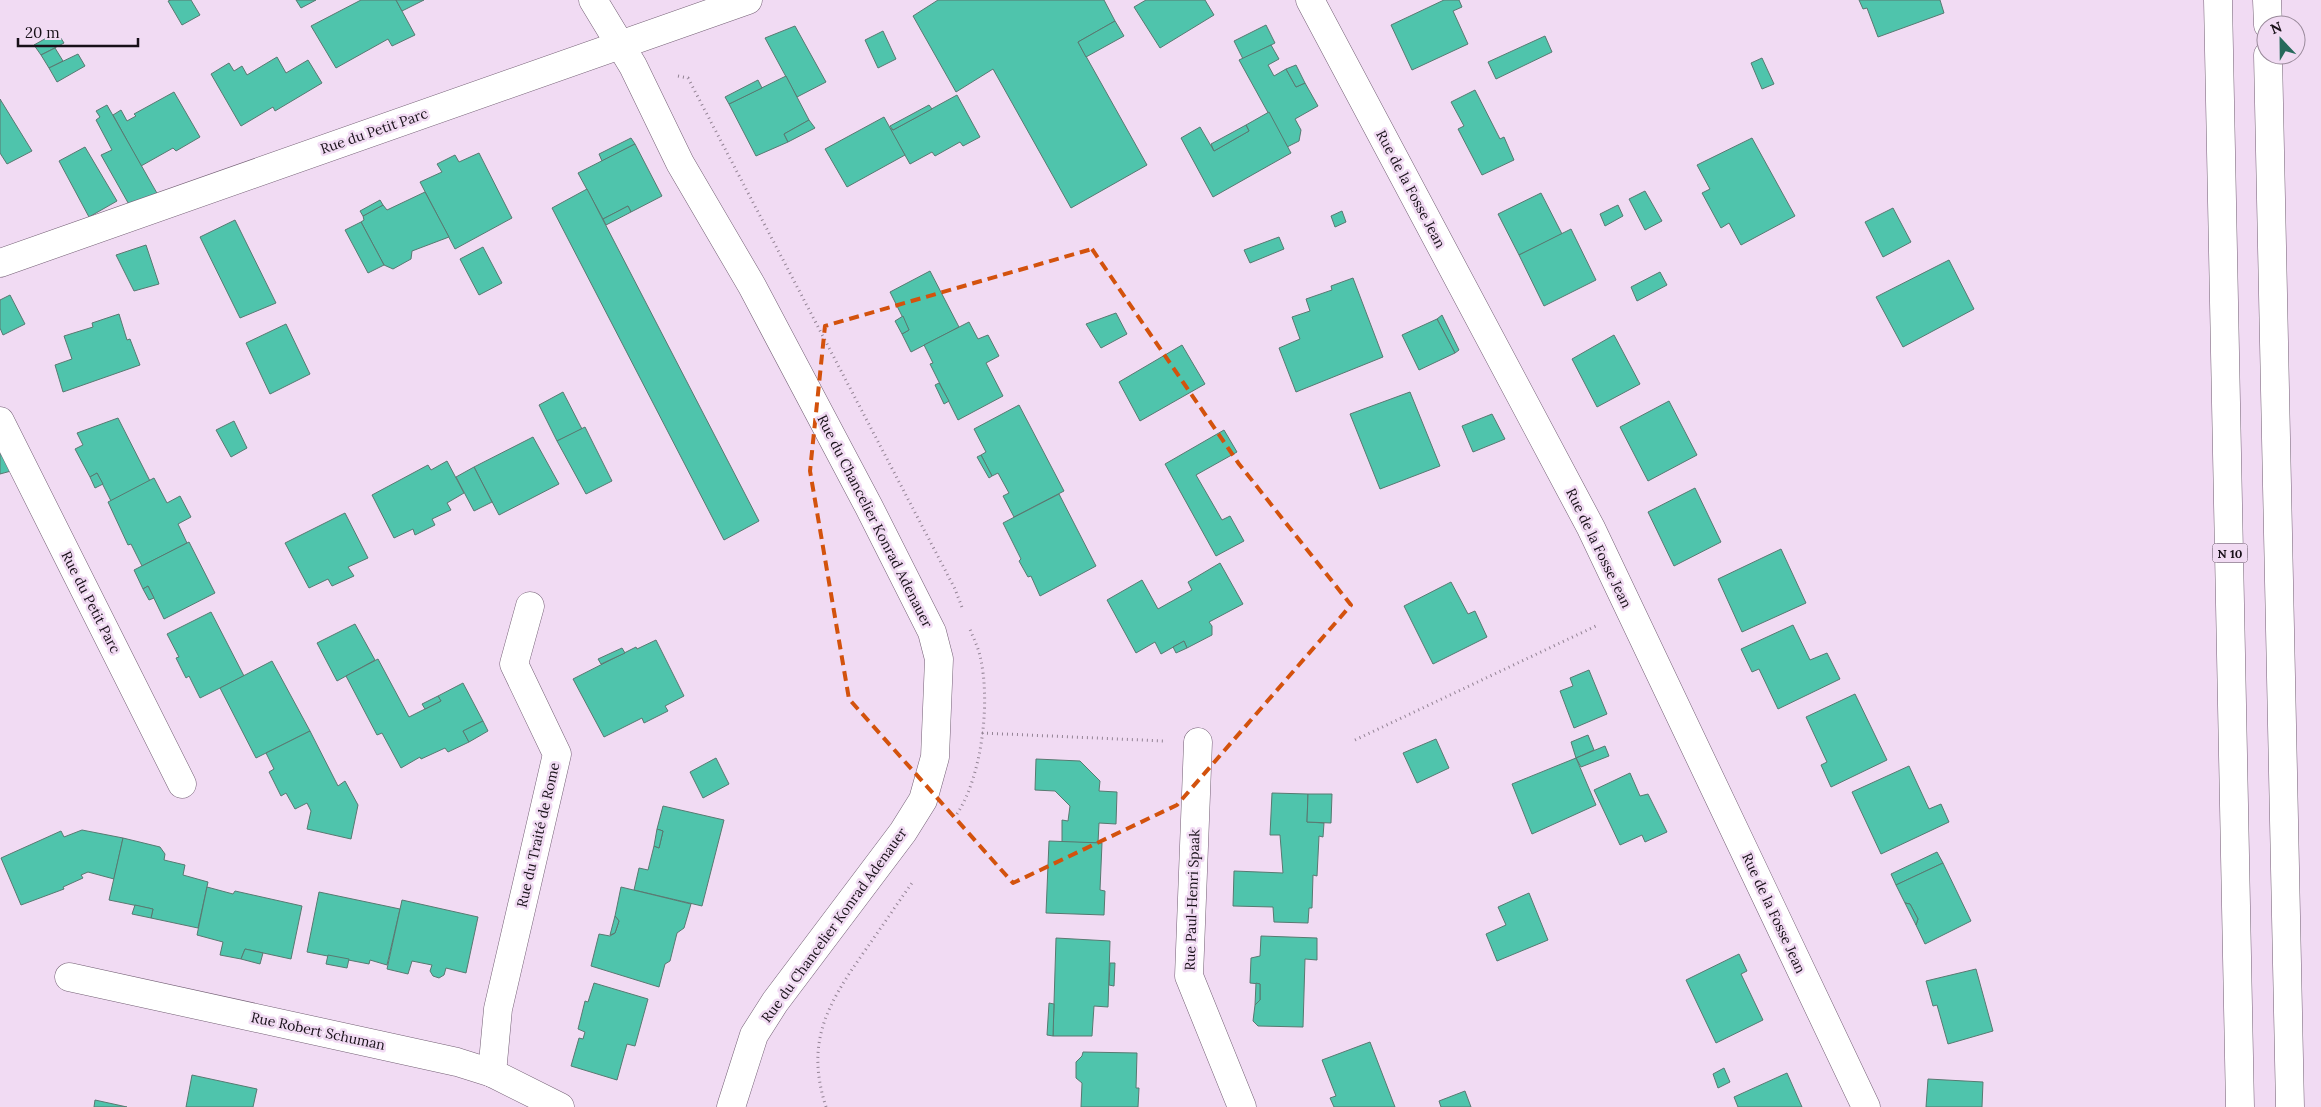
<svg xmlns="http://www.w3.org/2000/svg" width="2321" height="1107" font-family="Lora,serif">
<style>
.building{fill:#4fc4ac;stroke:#587971}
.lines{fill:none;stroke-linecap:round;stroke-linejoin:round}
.minor-casing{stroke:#735f74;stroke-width:29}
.primary-casing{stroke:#735f74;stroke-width:29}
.path{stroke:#938394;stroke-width:3;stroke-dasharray:1 4;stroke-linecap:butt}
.minor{stroke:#fff;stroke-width:28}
.primary{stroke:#fff;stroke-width:28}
.marked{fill:none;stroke:#d3520d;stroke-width:4;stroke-dasharray:10 6;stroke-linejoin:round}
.labels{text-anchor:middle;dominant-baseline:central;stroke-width:5;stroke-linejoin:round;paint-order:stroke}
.shield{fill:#f1dbf3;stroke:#594d5a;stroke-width:1}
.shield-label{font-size:12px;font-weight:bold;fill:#181018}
.street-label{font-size:14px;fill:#181018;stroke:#f1dbf3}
</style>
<rect width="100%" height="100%" fill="#f1dbf3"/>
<!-- building -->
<g class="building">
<polygon points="171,0 191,0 200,15 182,25 168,1"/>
<polygon points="296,0 316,0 301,8"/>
<polygon points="361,0 396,0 415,35 392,46 388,39 336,68 311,26"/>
<polygon points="396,0 424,0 402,11"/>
<polygon points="938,0 1104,0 1115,21 1078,42 1147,165 1071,208 993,69 956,92 913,16"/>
<polygon points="1146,0 1205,0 1214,15 1160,48 1134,7"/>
<polygon points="1444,0 1459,0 1462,7 1453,11 1468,44 1412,70 1391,25"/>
<polygon points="1859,0 1940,0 1944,13 1878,37 1867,8 1863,9"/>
<polygon points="1115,21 1124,36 1086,57 1078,42"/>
<polygon points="1266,25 1275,43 1243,59 1234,41"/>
<polygon points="795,26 826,82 797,97 765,38"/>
<polygon points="883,31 896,59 878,68 865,40"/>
<polygon points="57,32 64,43 41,55 34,45"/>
<polygon points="1545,36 1552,52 1496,79 1488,62"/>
<polygon points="1271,45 1279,59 1268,65 1274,76 1286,69 1296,87 1305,83 1318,106 1295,119 1301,130 1299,141 1287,147 1239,60"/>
<polygon points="55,48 63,61 49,68 41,55"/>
<polygon points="78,54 85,66 57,82 49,68"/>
<polygon points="277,57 286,73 308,60 322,83 275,111 273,107 241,126 211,74 229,63 234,71 242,66 247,75"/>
<polygon points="1762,58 1774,84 1762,89 1751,63"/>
<polygon points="1296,65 1305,83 1296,87 1286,69"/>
<polygon points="786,76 809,120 784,134 788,142 756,156 729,104"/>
<polygon points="758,80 762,88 729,104 725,97"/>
<polygon points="1475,90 1500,139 1504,137 1514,160 1482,175 1458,129 1464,126 1451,102"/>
<polygon points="174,92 200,137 176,151 173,148 141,166 113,115 121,110 127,121 136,116 134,114"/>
<polygon points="957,95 980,137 963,146 960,142 935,156 932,152 910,164 889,127 893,130"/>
<polygon points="0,99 32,151 7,164 0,153"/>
<polygon points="107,105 158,195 131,208 101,155 112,150 96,120 100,117 96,111"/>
<polygon points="929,105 932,109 893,130 890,126"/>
<polygon points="1269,112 1291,153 1213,197 1181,138 1200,127 1214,151 1249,131 1246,125"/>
<polygon points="884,117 905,155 847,187 825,149"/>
<polygon points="809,120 815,128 788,142 784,134"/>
<polygon points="1246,125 1249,131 1214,151 1211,144"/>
<polygon points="631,138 635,144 602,161 599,154"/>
<polygon points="1752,138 1795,216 1741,245 1729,223 1721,228 1702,193 1710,189 1697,165"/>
<polygon points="635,144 662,196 631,212 628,206 603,219 578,173"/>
<polygon points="85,147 117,201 89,217 59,161"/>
<polygon points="479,153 512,218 455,249 420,182 442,172 437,164 455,155 459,162"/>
<polygon points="587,189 759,521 724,540 552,208"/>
<polygon points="1645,191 1662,221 1645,230 1629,199"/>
<polygon points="425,192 449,237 412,251 411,259 393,269 384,265 361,222 364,220 363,216 383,205 387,210"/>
<polygon points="1541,193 1562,234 1519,255 1498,214"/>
<polygon points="380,200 383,205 363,216 360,211"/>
<polygon points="1618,205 1623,216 1605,226 1600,214"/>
<polygon points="628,206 631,212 606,225 603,219"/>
<polygon points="1893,208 1911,242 1883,257 1865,222"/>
<polygon points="1342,211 1346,222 1335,227 1331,216"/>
<polygon points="235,220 276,303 240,318 200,237"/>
<polygon points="361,222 384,265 368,273 345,230"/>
<polygon points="1571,229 1596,280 1544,306 1519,255"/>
<polygon points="1279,237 1284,249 1250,263 1244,250"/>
<polygon points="146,245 159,284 134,291 116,255"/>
<polygon points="483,247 502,283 479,295 460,259"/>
<polygon points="1949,260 1974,309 1903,347 1876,297"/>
<polygon points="930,271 959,327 911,352 902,334 909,330 890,292"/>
<polygon points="1660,272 1667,285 1637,301 1631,287"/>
<polygon points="1353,278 1383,357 1296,392 1279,348 1300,339 1292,317 1310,311 1306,299 1332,290 1331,286"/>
<polygon points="10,295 25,324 3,335 0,328 0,300"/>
<polygon points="1116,313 1127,334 1101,348 1086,324"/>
<polygon points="119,314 127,340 130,339 140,365 63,392 55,365 72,359 64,336 93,327 92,323"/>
<polygon points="1442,315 1459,350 1455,353 1437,319"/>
<polygon points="903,316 909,330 902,334 895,321"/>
<polygon points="1437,319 1455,353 1419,370 1402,335"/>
<polygon points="969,322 978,339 988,335 999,356 986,363 1003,396 958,420 930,364 933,363 924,345"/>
<polygon points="286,324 310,374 270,394 246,343"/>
<polygon points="1614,335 1640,384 1597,407 1572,359"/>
<polygon points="1182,345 1205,384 1140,421 1119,382"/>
<polygon points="939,383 949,401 944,404 935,385"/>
<polygon points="563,392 582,429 557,441 539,405"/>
<polygon points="1410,392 1440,466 1380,489 1350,414"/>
<polygon points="1669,401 1697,455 1648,481 1620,427"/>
<polygon points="1019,405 1064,491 1014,517 1003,496 1009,493 998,473 992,476 981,455 986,452 974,429"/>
<polygon points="1492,414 1505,439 1473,452 1462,426"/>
<polygon points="118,418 150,481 111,501 97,473 90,477 75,449 83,445 77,433"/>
<polygon points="234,421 247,448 231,457 216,430"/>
<polygon points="585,427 612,481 586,494 557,441"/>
<polygon points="1224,430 1237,452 1196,475 1222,520 1230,516 1244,541 1216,556 1165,464"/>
<polygon points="533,437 559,484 499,515 474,467"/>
<polygon points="0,449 11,471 0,474"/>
<polygon points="981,455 992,476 989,478 977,457"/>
<polygon points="447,461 464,493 447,503 451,510 432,519 435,525 415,535 413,529 394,538 372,495 428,465 431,470"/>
<polygon points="474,467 492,502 474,511 456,477"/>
<polygon points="97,473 103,484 95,488 90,477"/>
<polygon points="154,478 167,503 180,496 191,517 178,524 187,543 142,566 131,544 128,545 108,502"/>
<polygon points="1695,488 1721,542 1674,566 1648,512"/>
<polygon points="1059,494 1096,566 1040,596 1031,576 1028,577 1019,561 1021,559 1003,523"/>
<polygon points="345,513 368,558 348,567 354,576 332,586 328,579 309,588 285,543"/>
<polygon points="189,542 215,593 164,619 148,586 143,589 134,570"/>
<polygon points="1781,549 1806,603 1742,632 1718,579"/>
<polygon points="1220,563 1243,604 1209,622 1212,626 1212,635 1187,648 1184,641 1161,654 1155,642 1136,653 1107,600 1142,580 1158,609 1192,590 1188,582"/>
<polygon points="1451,582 1468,614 1475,611 1487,637 1433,664 1404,606"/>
<polygon points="148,586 154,598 149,600 143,589"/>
<polygon points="211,612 244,676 200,698 189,676 186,678 176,658 179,657 167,634"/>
<polygon points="355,624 375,660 337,681 317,643"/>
<polygon points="1793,625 1810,660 1827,653 1840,679 1778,709 1759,669 1752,672 1741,649"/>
<polygon points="656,640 684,696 665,706 668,711 644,723 642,718 604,737 573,679 636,647 637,649"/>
<polygon points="1184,641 1187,648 1176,653 1173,647"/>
<polygon points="622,648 625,653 601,664 598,659"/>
<polygon points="378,659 409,717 441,701 438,696 463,683 483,721 463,731 469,742 448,752 445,748 421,759 420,757 401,768 382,733 377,735 346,676"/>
<polygon points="272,661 310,731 256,758 220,688"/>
<polygon points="1589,670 1607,714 1574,728 1560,691 1573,686 1570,678"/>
<polygon points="1855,694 1887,760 1831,787 1821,765 1827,762 1806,717"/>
<polygon points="438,696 441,701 425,709 422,704"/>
<polygon points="483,721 488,731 469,742 463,731"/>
<polygon points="310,731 338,786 345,781 358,805 351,839 307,829 311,811 307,803 295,809 286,793 281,796 269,772 274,769 266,753"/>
<polygon points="1588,735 1594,750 1576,758 1571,742"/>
<polygon points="1436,739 1449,768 1417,783 1403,753"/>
<polygon points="1605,746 1609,756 1581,767 1576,758"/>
<polygon points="716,758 729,784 703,798 690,772"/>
<polygon points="1576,758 1596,805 1532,834 1512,784"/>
<polygon points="1036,759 1080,761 1100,781 1099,791 1117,792 1116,824 1099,823 1098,843 1062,842 1062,820 1068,821 1070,806 1055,791 1035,790"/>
<polygon points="1909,766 1929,809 1941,804 1949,822 1881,854 1852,792"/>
<polygon points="1630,773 1640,796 1648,794 1667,832 1645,842 1642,835 1620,845 1594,790"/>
<polygon points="1272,793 1308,794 1307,822 1324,823 1323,837 1319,836 1317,876 1313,875 1312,908 1309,908 1308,923 1274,922 1273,907 1233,906 1234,871 1283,873 1280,835 1270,835"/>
<polygon points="1308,794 1332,794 1331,823 1307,822"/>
<polygon points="663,806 724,820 702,906 634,890 639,868 648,870 654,846 659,848 663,831 657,829"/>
<polygon points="657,829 663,831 659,848 654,846"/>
<polygon points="82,830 123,838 114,879 88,872 81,875 83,878 63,887 64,889 21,905 1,858 61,831 64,837"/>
<polygon points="123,838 160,847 165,854 164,860 185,865 183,875 208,882 198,928 151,918 153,909 109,900"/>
<polygon points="1049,841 1102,843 1100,890 1105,891 1104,915 1046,913"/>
<polygon points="1937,852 1943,863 1896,885 1891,874"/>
<polygon points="1943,863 1971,921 1925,944 1916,925 1918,919 1910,904 1905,903 1896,885"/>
<polygon points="207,887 233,894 235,891 302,906 291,959 245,949 241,959 220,955 223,942 197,935"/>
<polygon points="621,887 691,904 684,928 677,933 670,961 665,964 659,987 591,966 599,934 610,936 615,933 619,921 615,916"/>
<polygon points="319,892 400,909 387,965 370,960 369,964 307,952"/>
<polygon points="1529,893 1548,940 1497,961 1486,934 1506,925 1498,907"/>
<polygon points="402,900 478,917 466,973 446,968 444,975 439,978 433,976 430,971 432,965 412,961 408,974 387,969"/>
<polygon points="1905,903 1910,904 1918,919 1916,925"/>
<polygon points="135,905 153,909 151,918 132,914"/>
<polygon points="615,916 619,921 615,933 610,935"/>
<polygon points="1261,936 1317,938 1317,960 1305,959 1303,1027 1258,1026 1253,1021 1255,1005 1260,1000 1260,984 1250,983 1251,958 1260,956"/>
<polygon points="1056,938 1110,941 1108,1007 1094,1006 1092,1036 1053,1036"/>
<polygon points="245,949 263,953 260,964 241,959"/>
<polygon points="1739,954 1747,971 1741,974 1763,1020 1716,1043 1686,980"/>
<polygon points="328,955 349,959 347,968 326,964"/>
<polygon points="1110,963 1115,963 1114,986 1109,985"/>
<polygon points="1976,969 1993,1031 1948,1044 1937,1005 1933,1006 1926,981"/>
<polygon points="594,983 648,999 635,1046 627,1044 617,1080 571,1066 579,1038 583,1039 585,1032 578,1029 585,1001 588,1002"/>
<polygon points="1256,983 1260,984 1260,1000 1255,1005"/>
<polygon points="1049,1003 1054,1004 1053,1036 1047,1035"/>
<polygon points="1370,1042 1395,1107 1334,1107 1330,1098 1336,1096 1322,1060"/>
<polygon points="1083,1052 1137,1053 1136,1088 1139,1088 1138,1107 1081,1107 1082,1083 1076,1078 1076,1062 1082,1056"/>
<polygon points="1724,1068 1730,1082 1718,1088 1713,1074"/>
<polygon points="1787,1073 1802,1107 1738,1107 1734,1097"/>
<polygon points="192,1075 257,1089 253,1107 186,1107"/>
<polygon points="1928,1079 1983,1082 1982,1107 1926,1107"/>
<polygon points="1465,1091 1471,1107 1441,1107 1439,1101"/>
<polygon points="95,1100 127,1107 94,1107"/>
</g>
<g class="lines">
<defs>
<g id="minor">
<polyline points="593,0 633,66 680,163 752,286 869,507 932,632 939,659 935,757 923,800 903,832 775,1002 754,1035 731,1107"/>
<polyline points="1310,0 1591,528 1866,1107"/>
<polyline points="0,263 748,0"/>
<polyline points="0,421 182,784"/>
<polyline points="1198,742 1189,976 1242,1107"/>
<polyline points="69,977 457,1062 492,1073 560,1107"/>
<polyline points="492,1073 498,1009 557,754 514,664 530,606"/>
</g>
<g id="primary">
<polyline points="2218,0 2240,1107"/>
<polyline points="2267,0 2268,25"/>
<polyline points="2268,55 2290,1107"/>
</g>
</defs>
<!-- minor casing -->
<use href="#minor" class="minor-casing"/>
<!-- primary casing -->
<use href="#primary" class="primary-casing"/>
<!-- path -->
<g class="path">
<polyline points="678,76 688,78 955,589 963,610"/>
<polyline points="982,733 1164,741"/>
<polyline points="1355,740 1598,625"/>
<path d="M957,814C982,776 991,701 980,656C978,647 973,637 969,627"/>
<path d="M826,1107C805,1042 827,1005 864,952C881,928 897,904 914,880"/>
</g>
<!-- minor -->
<use href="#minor" class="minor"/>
<!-- primary -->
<use href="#primary" class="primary"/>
</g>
<!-- marked area -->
<path class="marked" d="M1092,249L1239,464L1351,605L1177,805L1013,883L849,699L810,471L825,326Z"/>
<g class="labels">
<!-- shield labels -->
<rect class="shield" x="2212.5" y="543.5" width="35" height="19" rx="4"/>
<g class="shield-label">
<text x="2230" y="553">N 10</text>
</g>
<!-- street labels -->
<g class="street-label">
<text transform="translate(374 131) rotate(-19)">Rue du Petit Parc</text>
<text transform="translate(1411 189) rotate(62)">Rue de la Fosse Jean</text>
<text transform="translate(875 521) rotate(63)">Rue du Chancelier Konrad Adenauer</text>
<text transform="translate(1599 548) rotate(64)">Rue de la Fosse Jean</text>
<text transform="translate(91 602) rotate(63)">Rue du Petit Parc</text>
<text transform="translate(538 835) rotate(-77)">Rue du Traité de Rome</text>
<text transform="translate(1192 900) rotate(-88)">Rue Paul-Henri Spaak</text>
<text transform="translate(1774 913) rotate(65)">Rue de la Fosse Jean</text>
<text transform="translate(834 925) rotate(-54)">Rue du Chancelier Konrad Adenauer</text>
<text transform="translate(318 1031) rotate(12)">Rue Robert Schuman</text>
</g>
</g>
<!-- north arrow -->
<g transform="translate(2281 40) rotate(338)"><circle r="24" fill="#f1dbf3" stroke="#9a8a9b"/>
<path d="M0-4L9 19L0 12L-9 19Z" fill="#266a5c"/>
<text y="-8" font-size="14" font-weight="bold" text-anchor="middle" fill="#181018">N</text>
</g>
<!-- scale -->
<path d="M18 38v8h120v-8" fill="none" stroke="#181018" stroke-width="2.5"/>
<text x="25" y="38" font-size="15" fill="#181018" stroke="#f1dbf3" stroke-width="4" paint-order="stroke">20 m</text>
</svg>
